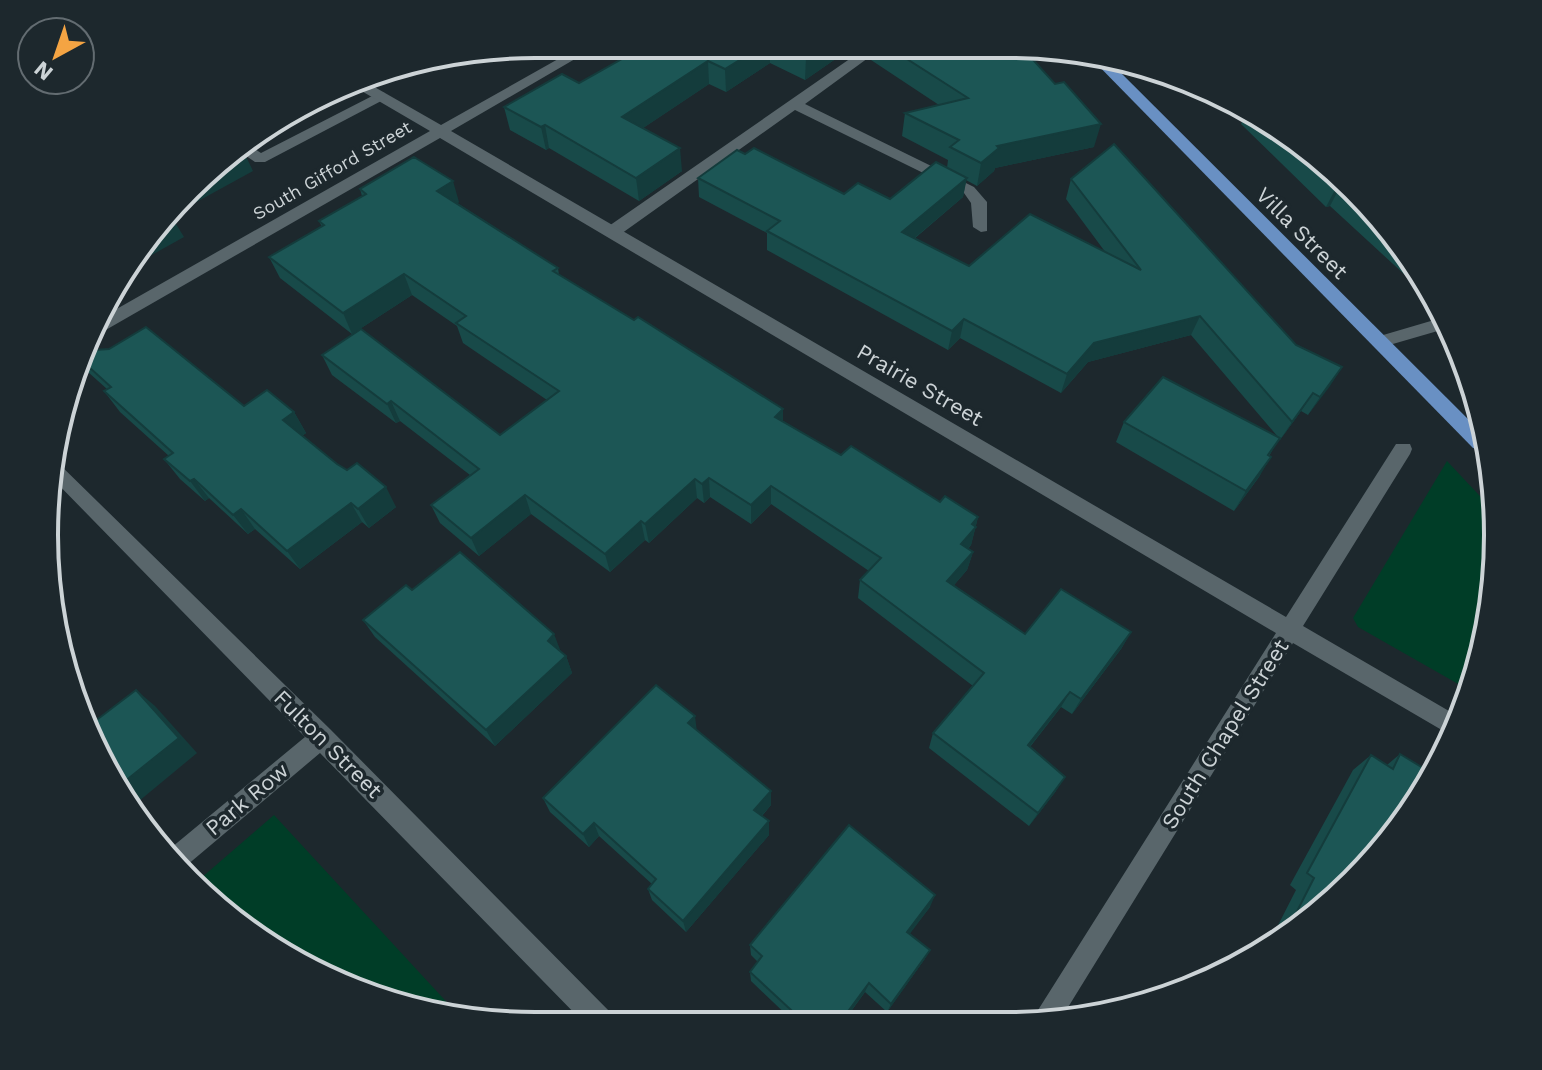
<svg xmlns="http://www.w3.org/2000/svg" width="1542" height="1070" font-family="'Work Sans',sans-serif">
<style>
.green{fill:#003d27}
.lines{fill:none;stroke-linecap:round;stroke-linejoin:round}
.service{fill:#59666b;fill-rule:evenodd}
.minor{fill:#59666b;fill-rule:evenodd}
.primary{fill:#6990c3;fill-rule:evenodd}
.wall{fill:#184a49}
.shaded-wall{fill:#143c3c}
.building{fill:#1c5655;stroke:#143c3c;stroke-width:2}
.labels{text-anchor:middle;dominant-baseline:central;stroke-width:7;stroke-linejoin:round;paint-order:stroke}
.far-street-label{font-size:18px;fill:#ccd3d6;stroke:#1d282d}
.street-label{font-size:22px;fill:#ccd3d6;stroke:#1d282d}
.rim{fill:none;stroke:#ccd3d6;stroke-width:4}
</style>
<rect width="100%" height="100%" fill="#1d282d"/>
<!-- green -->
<g class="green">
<polygon points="1447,461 1493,510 1498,535 1467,689 1358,627 1353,618"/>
<polygon points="274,815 454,1010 347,988 193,885"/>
</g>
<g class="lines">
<!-- service -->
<g class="service">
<polygon points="864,49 879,50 805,104 974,187 987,202 987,231 981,232 973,227 971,203 964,193 795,110 618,236 606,236 606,228"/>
<polygon points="380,92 385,93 385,99 265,162 255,162 236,149 244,142 261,153"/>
</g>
<!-- minor -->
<g class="minor">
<polygon points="583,45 599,45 451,131 1286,617 1396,444 1410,444 1412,449 1410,454 1303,626 1461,718 1452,736 1293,643 1062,1017 1033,1018 1276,633 440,138 97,335 88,336 99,319 430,131 353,86 364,81 441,125"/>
<polygon points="1441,318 1448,328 1379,348 1370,342 1373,338"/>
<polygon points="52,457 330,729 614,1016 618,1025 586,1025 320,753 180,871 166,852 305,737 48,474"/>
</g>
<!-- primary -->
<polygon class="primary" points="1086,53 1101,53 1477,428 1481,450 1473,448"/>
</g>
<!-- wall -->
<g class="wall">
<polygon points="645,46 850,49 805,80 770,63 726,92 709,84 643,128 682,171 639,201 549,148 546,150 510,130 504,107 579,83"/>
<polygon points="872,50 1026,52 1094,147 995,168 994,171 977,186 966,180 963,197 914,239 969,266 1106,253 1066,199 1071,179 1296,345 1342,367 1308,415 1301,411 1280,440 1279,439 1269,456 1259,477 1234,511 1116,442 1124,422 1278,437 1191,335 1088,362 1061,393 960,338 948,350 767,250 767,233 699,197 698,178 745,154 844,194 890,199 947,168 948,160 902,136 905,113 939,105 871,60"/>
<polygon points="1248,108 1252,110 1354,188 1411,274 1405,275 1330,206 1326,207 1241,124"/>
<polygon points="360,189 459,202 457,203 558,268 559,275 783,421 841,455 940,502 978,517 971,545 968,549 973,552 967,570 954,585 1025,634 1131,632 1121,649 1072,714 1061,707 1030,747 1056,791 1029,826 929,748 933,733 973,686 858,598 860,580 869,571 771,504 751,524 710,497 704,503 697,498 649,543 645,540 610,572 531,514 479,556 440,523 431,505 470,475 400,421 396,423 332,375 322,355 500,435 547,400 463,343 457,326 412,295 352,334 280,278 269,257 322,227 319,221 362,196"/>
<polygon points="81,351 244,406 294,412 306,433 302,436 337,464 396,507 369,528 362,522 300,569 255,529 248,534 209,498 205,501 180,479 164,459 169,456 120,412 104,391 107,389 88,372 78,360"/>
<polygon points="412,590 561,652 566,656 572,673 495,746 375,637 363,620"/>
<polygon points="697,731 771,805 762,816 769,821 769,835 686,932 652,900 648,889 652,884 599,836 589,847 550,812 543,798"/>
<polygon points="1400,754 1354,882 1269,943 1296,890 1290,885 1353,770 1371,755 1387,765"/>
<polygon points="930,907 909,934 930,950 924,960 887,1012 865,992 844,1021 794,1022 751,981 750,972 758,962 751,955 750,945"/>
<polygon points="1266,945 1246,959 1249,955"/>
</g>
<!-- shaded-wall -->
<g class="shaded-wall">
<polygon points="759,48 770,48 770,63 726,92 725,69"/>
<polygon points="818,49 850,49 805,80 806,57"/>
<polygon points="708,61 709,84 625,140 622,117"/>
<polygon points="1101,124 1094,147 995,168 994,171 977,186 981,163 997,146"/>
<polygon points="545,125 549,148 546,150 541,127"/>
<polygon points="241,146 253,171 171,216 184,237 132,266 166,212"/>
<polygon points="680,148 682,171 639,201 636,178"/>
<polygon points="967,178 963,197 899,251 902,232"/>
<polygon points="453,181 459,202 443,211 437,191"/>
<polygon points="1342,183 1330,206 1326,207 1338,184"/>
<polygon points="404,274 412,295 352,334 343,313"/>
<polygon points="1200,316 1191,335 1088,362 1061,393 1067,374 1094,343"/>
<polygon points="964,319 960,338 948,350 952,331"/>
<polygon points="1342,367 1330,386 1308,415 1320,397"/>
<polygon points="1313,393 1301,411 1280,440 1292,422"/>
<polygon points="391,401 400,421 396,423 387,404"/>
<polygon points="783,409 783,429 775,417"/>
<polygon points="294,412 306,433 296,440 283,420"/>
<polygon points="1271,457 1259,477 1234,511 1246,491"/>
<polygon points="709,478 710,497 704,503 702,484"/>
<polygon points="194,479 209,498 205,501 190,481"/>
<polygon points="695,479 697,498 649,543 645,524"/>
<polygon points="771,486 771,504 751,524 751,505"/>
<polygon points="386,487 396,507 369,528 358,509"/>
<polygon points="525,495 531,514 479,556 471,538"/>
<polygon points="351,503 362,522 300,569 287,551"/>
<polygon points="241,509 255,529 248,534 233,515"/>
<polygon points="978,517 971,545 956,562 961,544 972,524"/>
<polygon points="641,521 645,540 610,572 605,554"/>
<polygon points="973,552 967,570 942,599 947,581"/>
<polygon points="1131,632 1121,649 1072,714 1081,699"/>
<polygon points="554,634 561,652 548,641"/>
<polygon points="566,656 572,673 495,746 486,730"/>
<polygon points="136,690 155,706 197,753 133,806 119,786"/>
<polygon points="1070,692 1061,707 1020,759 1028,745"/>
<polygon points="695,716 697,732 688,723"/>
<polygon points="1065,777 1056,791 1029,826 1038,813"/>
<polygon points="771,791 771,805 755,823 754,810"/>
<polygon points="769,821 769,835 686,932 683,921"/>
<polygon points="594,823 599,836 589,847 583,834"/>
<polygon points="935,895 930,907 903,943 907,932"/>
<polygon points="930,950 924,960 887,1012 891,1004"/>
<polygon points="869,983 865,992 844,1021 841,1021"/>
</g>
<!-- building -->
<g class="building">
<polygon points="645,46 759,48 725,69 708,61 622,117 680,148 636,178 545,125 541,127 504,107 562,74 579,83"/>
<polygon points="787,48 818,49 806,57"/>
<polygon points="893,50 1026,52 1055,84 1064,82 1101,124 997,146 999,148 981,163 950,147 959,140 905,113 968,98"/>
<polygon points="1286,136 1354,188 1366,205 1342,183 1338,184"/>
<polygon points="1114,144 1296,345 1342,367 1320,397 1313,393 1292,422 1200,316 1094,343 1067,374 964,319 952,331 767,231 780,221 698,178 737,150 745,154 754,148 844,194 858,183 890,199 936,162 967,178 902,232 969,266 1030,214 1141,270 1071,179"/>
<polygon points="414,157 453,181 437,191 558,268 553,271 634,320 638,317 783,409 775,417 841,455 851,446 940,502 945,496 978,517 972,524 976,527 961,544 973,552 947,581 1025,634 1061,589 1131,632 1081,699 1070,692 1028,745 1065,777 1038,813 933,733 984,673 860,580 881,558 771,486 751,505 709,478 702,484 695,479 645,524 641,521 605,554 525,495 471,538 431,505 479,469 391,401 387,404 322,355 361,329 500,435 559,391 456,323 466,316 404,274 343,313 269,257 324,225 319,221 366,194 360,189"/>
<polygon points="146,327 244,406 267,390 294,412 283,420 337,464 347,470 357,463 386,487 358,509 351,503 287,551 241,509 233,515 194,479 190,481 164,459 173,453 104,391 111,387 79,358 81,351 109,349"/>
<polygon points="1163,377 1280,438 1268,455 1271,457 1246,491 1124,422"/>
<polygon points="460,552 554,634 548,641 566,656 486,730 363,620 406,585 412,590"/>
<polygon points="656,685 695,716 688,723 771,791 754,810 769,821 683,921 648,889 656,879 594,823 583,834 543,798"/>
<polygon points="136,690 179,738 119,786 95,753 86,728"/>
<polygon points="1400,754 1428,771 1354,882 1288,929 1314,878 1307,873 1371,755 1393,769"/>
<polygon points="849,825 935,895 907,932 930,950 891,1004 869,983 841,1021 828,1021 826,1020 825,1021 804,1022 750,972 762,956 750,945"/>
</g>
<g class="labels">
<!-- far-street labels -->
<g class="far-street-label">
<text transform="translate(332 170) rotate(-30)">South Gifford Street</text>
</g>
<!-- street labels -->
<g class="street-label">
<text transform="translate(1302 233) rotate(45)">Villa Street</text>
<text transform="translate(920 385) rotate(30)">Prairie Street</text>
<text transform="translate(1225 734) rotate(-58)">South Chapel Street</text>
<text transform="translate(328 744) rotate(45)">Fulton Street</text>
<text transform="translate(247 799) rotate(-40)">Park Row</text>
</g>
</g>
<!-- crop -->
<path d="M0 0H1542V1070H0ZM535 58H1007A477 477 0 0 1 1484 535V535A477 477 0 0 1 1007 1012H535A477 477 0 0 1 58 535V535A477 477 0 0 1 535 58Z" fill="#1d282d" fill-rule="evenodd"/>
<path class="rim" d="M535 58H1007A477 477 0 0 1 1484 535V535A477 477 0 0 1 1007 1012H535A477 477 0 0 1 58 535V535A477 477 0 0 1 535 58Z"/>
<!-- north arrow -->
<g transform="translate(56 56) rotate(220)"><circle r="38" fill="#1d282d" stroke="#636c71" stroke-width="2"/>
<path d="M0-6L14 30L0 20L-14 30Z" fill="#f4a443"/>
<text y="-12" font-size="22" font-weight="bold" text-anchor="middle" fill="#ccd3d6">N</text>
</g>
</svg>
